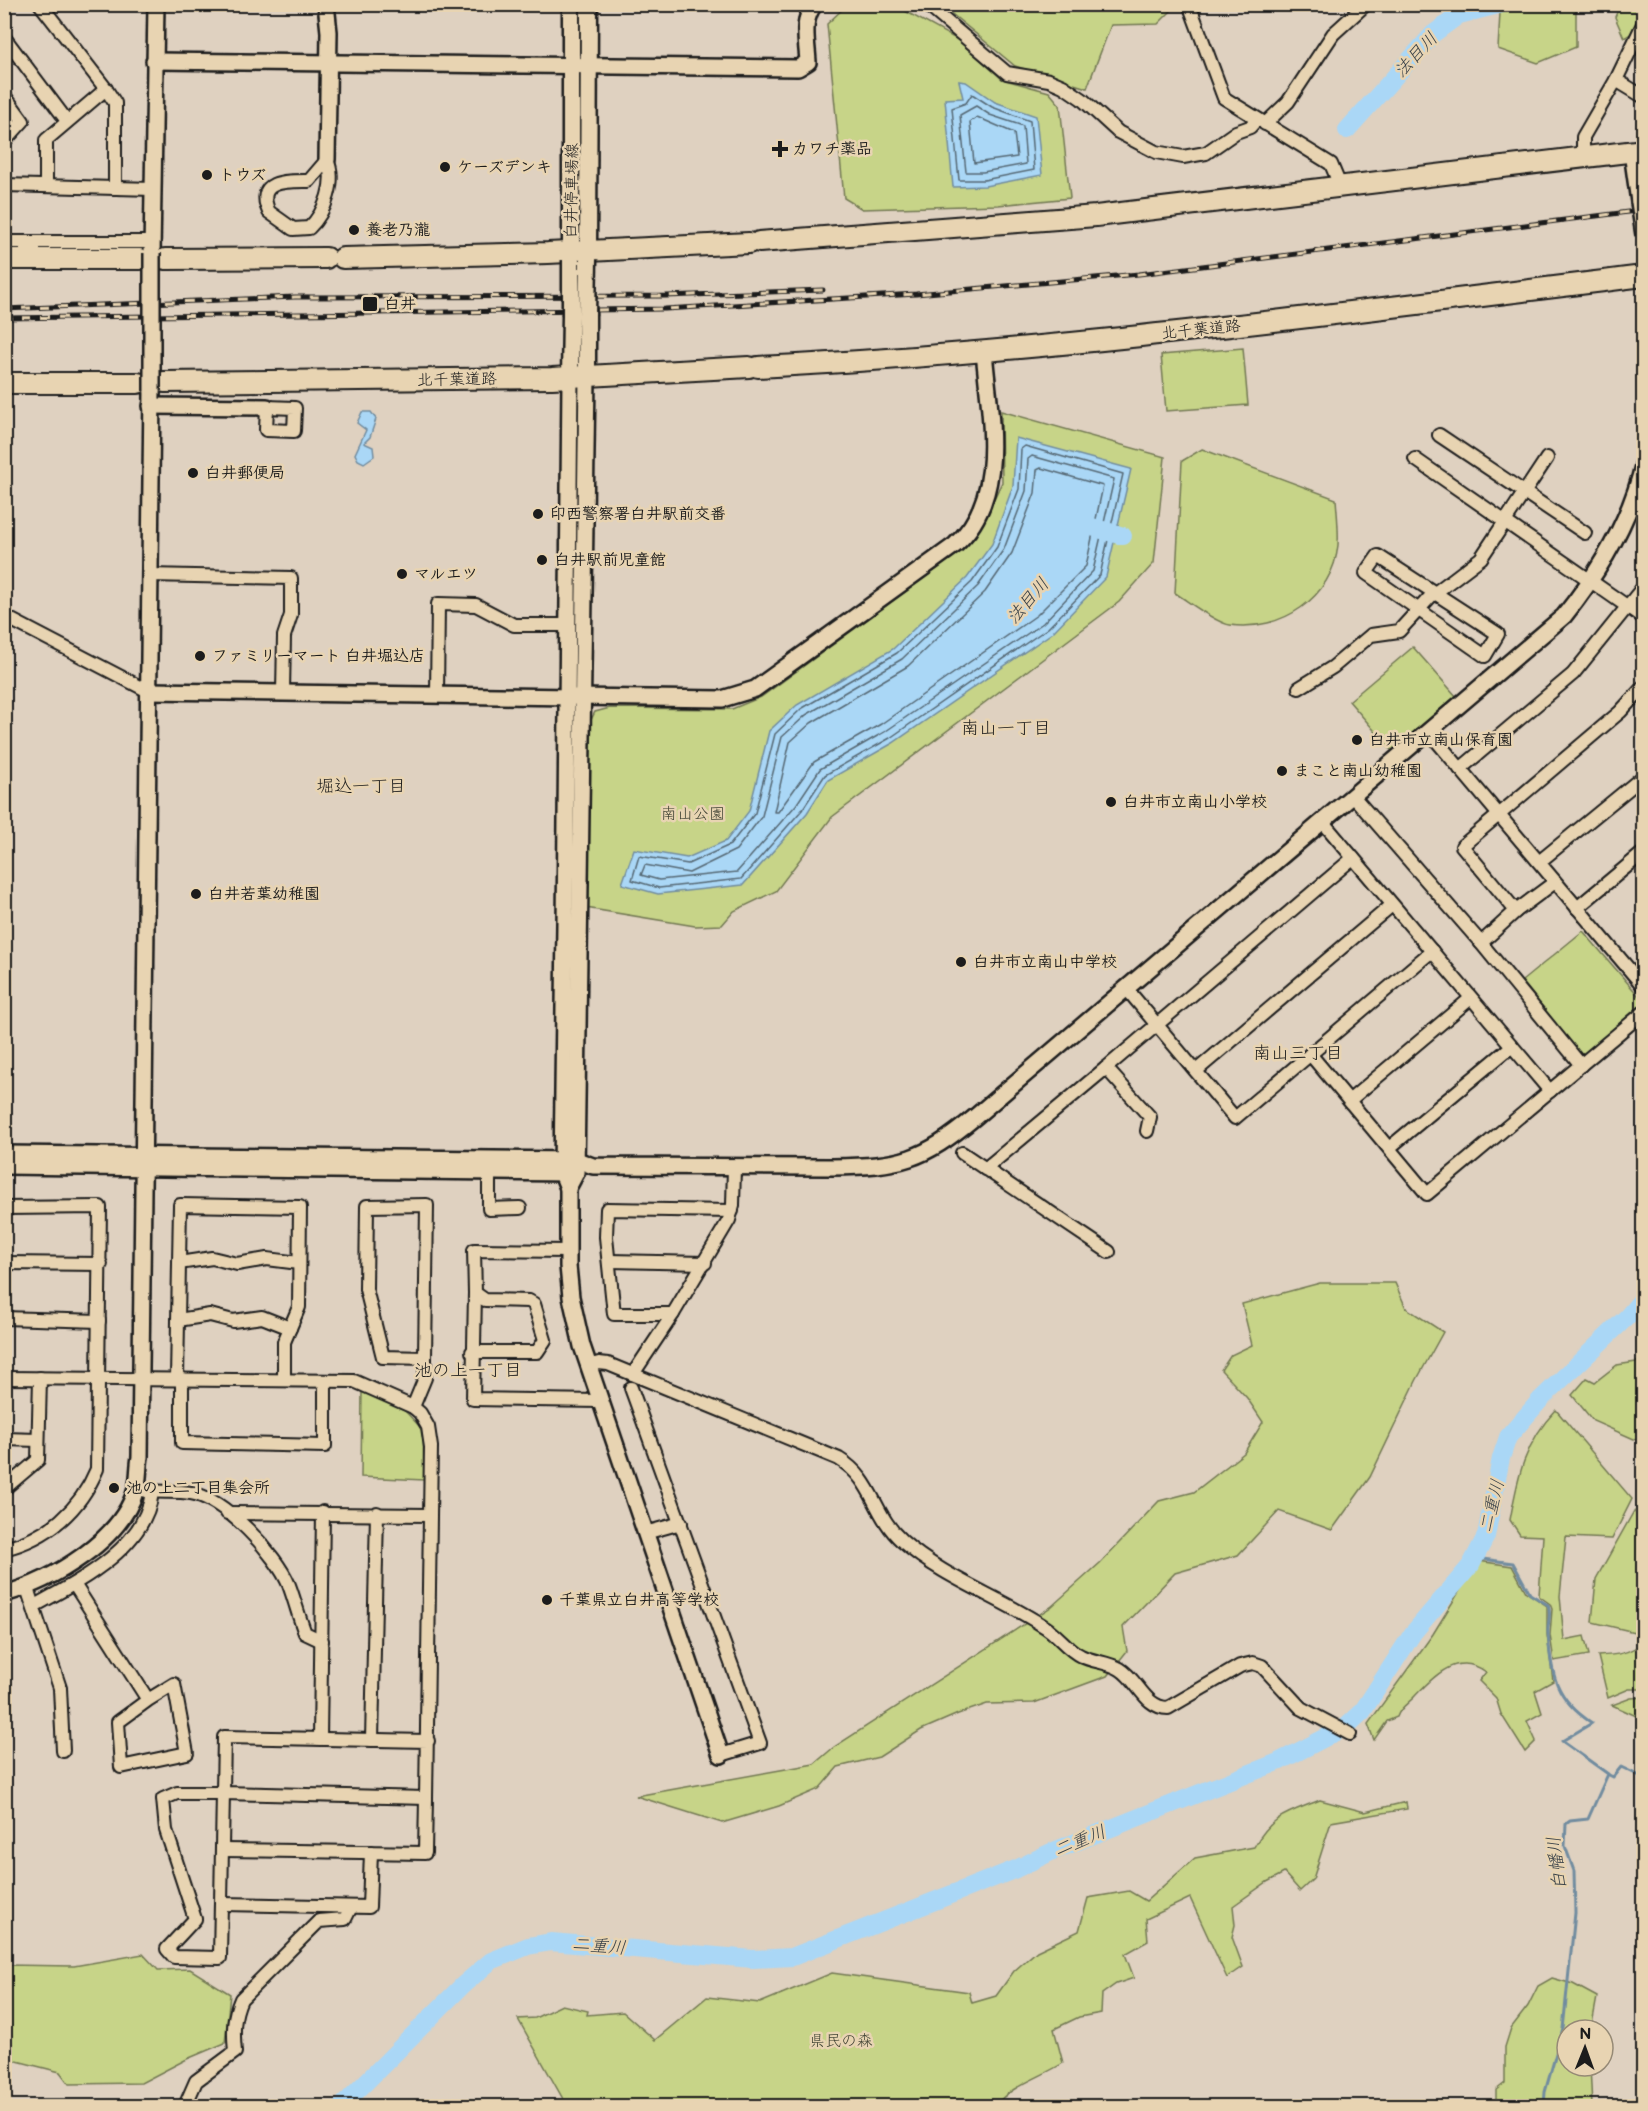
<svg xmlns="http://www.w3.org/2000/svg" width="1648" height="2111" font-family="'Balsamiq Sans','Klee One',sans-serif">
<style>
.green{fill:#c7d488;stroke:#727852;stroke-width:1.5}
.water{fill:#aad7f6;stroke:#718c9f;stroke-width:1.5}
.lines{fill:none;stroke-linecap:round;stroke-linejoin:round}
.shore{stroke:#556773;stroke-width:1.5}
.stream{stroke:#718c9f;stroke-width:3}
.river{stroke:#aad7f6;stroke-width:18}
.minor-casing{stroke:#1c1c1c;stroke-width:16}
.tertiary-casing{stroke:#1c1c1c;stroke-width:20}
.secondary-casing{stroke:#1c1c1c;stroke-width:21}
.trunk-casing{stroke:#1c1c1c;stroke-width:24}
.minor{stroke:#e8d4b2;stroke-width:12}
.tertiary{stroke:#e8d4b2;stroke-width:15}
.secondary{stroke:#e8d4b2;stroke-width:16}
.trunk{stroke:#e8d4b2;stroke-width:20}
.rail-casing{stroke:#1c1c1c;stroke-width:5}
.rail{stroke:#e8d4b2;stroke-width:3;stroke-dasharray:9;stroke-linecap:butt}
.tertiary-bridge-casing{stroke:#1c1c1c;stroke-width:20;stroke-linecap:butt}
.secondary-bridge-casing{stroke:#1c1c1c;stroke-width:21;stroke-linecap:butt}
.tertiary-bridge{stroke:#e8d4b2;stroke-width:15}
.secondary-bridge{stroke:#e8d4b2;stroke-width:16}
.poi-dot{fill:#1c1c1c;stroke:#e8d4b2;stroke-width:2}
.labels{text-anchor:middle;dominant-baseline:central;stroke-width:5;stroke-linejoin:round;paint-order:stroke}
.poi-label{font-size:16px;font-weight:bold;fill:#1c1c1c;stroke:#e8d4b2;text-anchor:start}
.street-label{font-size:16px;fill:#1c1c1c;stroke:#e8d4b2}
.park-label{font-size:16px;fill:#3e4132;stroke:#e8d4b2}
.water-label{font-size:18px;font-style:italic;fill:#384148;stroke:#e8d4b2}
.neighbourhood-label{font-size:18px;fill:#1c1c1c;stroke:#e8d4b2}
</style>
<rect width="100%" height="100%" fill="#dfd1c0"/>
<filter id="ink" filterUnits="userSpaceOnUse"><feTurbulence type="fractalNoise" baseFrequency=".0167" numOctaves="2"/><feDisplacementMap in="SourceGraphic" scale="12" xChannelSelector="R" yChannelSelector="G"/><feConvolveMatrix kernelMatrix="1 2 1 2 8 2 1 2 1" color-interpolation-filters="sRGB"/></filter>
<g filter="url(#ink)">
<!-- green -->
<g class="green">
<polygon points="1510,4 1576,5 1576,47 1538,63 1498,49 1500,13"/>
<polygon points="847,5 894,5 958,40 1002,79 1049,92 1060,105 1070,198 998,205 862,209 844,198 827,24"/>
<polygon points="941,5 1177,5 1158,24 1111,25 1087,88 1015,66"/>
<polygon points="1620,5 1643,5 1643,27 1624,38 1615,17"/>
<polygon points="1243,348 1248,405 1166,411 1161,355"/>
<polygon points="1001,411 1165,457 1154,563 1119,602 832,817 776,891 734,911 722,925 695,926 586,908 589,724 595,712 610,708 732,709 761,697 964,549 976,536 1002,482"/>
<path d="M1202,449L1336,499C1337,514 1339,530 1338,545C1333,598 1281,632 1230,625C1216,623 1188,601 1175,593L1182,461Z"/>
<polygon points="1413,647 1456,696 1392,751 1349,701"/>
<polygon points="1583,931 1644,1002 1582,1056 1522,981"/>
<polygon points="1320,1283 1395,1283 1406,1308 1443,1332 1416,1381 1370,1477 1332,1530 1279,1511 1238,1555 1175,1573 1123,1627 1127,1651 1107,1676 1034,1703 987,1704 958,1714 921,1730 879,1757 838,1767 819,1789 779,1806 722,1823 636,1796 814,1764 834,1747 1051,1607 1100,1563 1159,1501 1194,1492 1244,1453 1263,1422 1247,1398 1221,1370 1231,1355 1252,1345 1242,1304"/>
<polygon points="1643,1355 1643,1443 1593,1421 1572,1395 1587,1378 1595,1382 1617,1365 1636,1362"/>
<polygon points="362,1390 404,1410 423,1430 424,1480 361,1477"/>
<path d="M1556,1410L1632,1499L1612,1539L1566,1537L1560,1596L1564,1640L1584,1636L1589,1655L1554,1661L1550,1635L1552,1609L1550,1604L1539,1596L1543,1536L1520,1535L1510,1520C1518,1477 1524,1443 1556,1410Z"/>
<polygon points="1634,1511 1643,1521 1643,1634 1592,1622 1596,1579"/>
<path d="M1478,1561L1512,1566L1526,1592L1547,1606V1635L1553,1681L1535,1691L1542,1713L1527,1721L1536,1741L1525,1752L1501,1714L1496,1698L1479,1681L1486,1672C1457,1651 1434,1676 1415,1696C1409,1703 1400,1707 1397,1717L1387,1721L1374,1740L1368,1724L1433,1634Z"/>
<path d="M1643,1642V1689H1629L1608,1698L1598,1656C1615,1655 1630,1654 1643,1642Z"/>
<polygon points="1643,1697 1643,1719 1612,1705 1631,1698"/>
<path d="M1320,1800L1365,1812L1406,1802L1407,1809L1331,1822L1313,1879L1300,1891L1284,1873L1267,1882L1233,1906L1235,1925L1232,1937L1243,1967L1227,1978L1190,1898L1146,1919L1148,1941L1125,1954L1134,1978L1116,1984L1102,1994L1101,2013L1079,2017L1054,2029L1063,2063C1044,2076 1007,2087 996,2106H567L518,2019L535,2018L562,2005L588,2011L587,2015L623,2012L655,2040L707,1997L760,2003L832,1973L969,1992L972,2003L996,1996L1014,1971L1037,1951L1079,1931L1088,1898L1129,1891L1146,1901L1195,1858L1254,1847C1272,1815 1288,1813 1320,1800Z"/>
<polygon points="143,1954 158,1970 190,1969 230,1994 225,2043 187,2059 141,2083 69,2084 60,2072 5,2058 5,1965 74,1966"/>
<polygon points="1552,1978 1573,1984 1597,1997 1591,2030 1567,2030 1567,2066 1590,2066 1592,2106 1496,2106 1496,2090 1505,2083 1505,2047 1511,2028 1528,2006 1538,1986"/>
</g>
<!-- water -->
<g class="water">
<polygon points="959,81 966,82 995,102 1036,116 1042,175 985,186 953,187 945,99 963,98"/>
<polygon points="362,412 371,412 376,419 370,437 364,443 373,447 374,456 364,463 358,460 355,454 366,430 357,423"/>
<polygon points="1016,438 1131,469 1106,577 1052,633 893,743 828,780 807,813 743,885 658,894 622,884 634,849 687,858 726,841 749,811 769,731 797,705 893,649 967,578 992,544 1013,486"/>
</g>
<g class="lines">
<!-- shore -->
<g class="shore">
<polygon points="972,94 992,107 1030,121 1034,170 984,180 959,180 952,108 966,103"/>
<polygon points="976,106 990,115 1023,126 1026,164 983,172 966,172 960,115"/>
<polygon points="977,117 1014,133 1017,157 974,163 970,122"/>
<polygon points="1025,446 1123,474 1100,575 1048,628 890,738 825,775 802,810 741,879 659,888 632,880 639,856 688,864 730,845 755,813 775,734 801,709 897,653 972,582 997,547 1019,489 1021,449"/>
<polygon points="1032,456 1114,479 1093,571 1043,623 886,731 820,769 796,805 737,872 659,880 641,875 645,865 689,873 736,850 762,816 782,737 806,715 902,659 978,586 1004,549 1026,491 1028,459"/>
<polygon points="1041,468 1103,486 1086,566 1037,615 881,724 814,762 778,812 774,812 790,742 811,723 908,666 985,592 1012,553 1035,493 1037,470"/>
</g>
<!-- stream -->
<g class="stream">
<path d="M1475,1558L1513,1563L1530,1594L1548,1605C1552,1615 1547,1623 1548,1633C1551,1674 1555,1699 1592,1723L1562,1741L1608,1774L1588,1819L1570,1821L1566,1824L1565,1846L1574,1871L1575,1913L1563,2029L1545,2092L1544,2106"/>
<polyline points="1609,1775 1613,1777 1621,1767 1644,1778"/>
</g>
<!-- river -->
<g class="river">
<polyline points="1347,130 1433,34 1459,15 1502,4"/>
<polyline points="1092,527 1123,536"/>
<polyline points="342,2106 463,1985 491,1961 528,1946 551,1942 753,1959 792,1957 1016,1869 1051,1852 1278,1762 1346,1727 1362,1712 1413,1633 1471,1565 1486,1536 1501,1458 1508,1437 1541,1399 1627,1317 1644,1297"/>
</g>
<defs>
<g id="minor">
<polyline points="40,4 106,89"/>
<polyline points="926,4 1007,73 1049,80 1063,86 1082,99 1118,132 1156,152 1183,157 1206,153 1236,132 1250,127 1257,119"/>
<polyline points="1189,4 1224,98 1331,164 1341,188"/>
<polyline points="4,37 67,121"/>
<polyline points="1616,80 1644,97"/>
<polyline points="4,95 23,121 4,142"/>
<polyline points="1265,124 1288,102 1333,34 1366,4"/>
<polyline points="1583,158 1583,137 1616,80 1644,22"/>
<path d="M327,160C337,181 325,213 309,228L293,229L269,212C254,179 288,181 309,181Z"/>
<polyline points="4,185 153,189"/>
<polyline points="46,186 46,140 106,89 115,103 115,188"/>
<polyline points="4,242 152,242"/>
<polygon points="267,407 295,408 294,431 266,430"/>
<polyline points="1439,435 1585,533"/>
<polyline points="1415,459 1644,618"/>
<polygon points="1378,556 1498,634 1485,656 1366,573"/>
<polyline points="149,575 291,578 291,615 284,636 283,693"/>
<polyline points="4,616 148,691"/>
<polyline points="1299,688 1333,667 1371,635 1399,631 1431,596 1481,558 1547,458"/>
<polyline points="437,695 438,604 476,605 514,625 569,625"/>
<polyline points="1430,733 1644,987"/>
<polyline points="1460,769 1573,674 1644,586"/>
<polyline points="1353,796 1481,943 1581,1065"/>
<polyline points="1322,821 1550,1091"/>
<polyline points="1539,862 1644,776"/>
<polyline points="1577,908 1644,852"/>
<polyline points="1516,911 1462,846 1620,712 1644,686"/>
<polyline points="1481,943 1516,911 1555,882"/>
<polyline points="1126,988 1235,1118 1432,951"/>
<polyline points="1310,1054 1427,1194 1644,1012"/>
<polyline points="1196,1071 1392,905"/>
<polyline points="1350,1100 1471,998"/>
<polyline points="1147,1131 1150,1117 1106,1068 1353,858"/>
<polyline points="1389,1148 1512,1046"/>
<polyline points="962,1153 1109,1252"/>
<polyline points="985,1169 1106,1068"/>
<polyline points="489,1172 489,1209 520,1208"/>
<path d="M4,1208L100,1207L97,1469C80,1510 48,1538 4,1549"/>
<polyline points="610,1261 705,1263"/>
<polyline points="4,1263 101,1264"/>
<polyline points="179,1263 212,1258 237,1264 267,1259 299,1263"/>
<polyline points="475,1293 473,1399 600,1401"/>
<polyline points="673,1314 614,1314 606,1237 607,1209 732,1211"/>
<polyline points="4,1318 99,1321"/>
<polyline points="178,1320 210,1315 233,1321 262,1317 290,1328"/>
<polyline points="472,1352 537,1352 545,1340 534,1304 529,1301 485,1300 475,1293 474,1250 568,1251"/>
<path d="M588,1366L599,1363L608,1364L839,1459C874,1480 873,1515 902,1541C942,1577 997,1596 1042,1625C1057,1633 1066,1649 1081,1656C1093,1662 1108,1662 1120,1669C1138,1680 1145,1708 1168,1708L1240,1666L1253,1663L1262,1666L1301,1708L1350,1734"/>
<polyline points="633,1374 673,1314 729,1220 733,1205 734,1167"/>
<path d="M4,1378L354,1381L413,1407L420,1413L428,1427L431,1447L426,1798L223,1793H177L163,1799L166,1830L195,1919L167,1949L174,1957L220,1958C222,1885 223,1811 224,1737L428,1741"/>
<polyline points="177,1379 180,1205 300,1207 299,1307 284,1342 284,1380"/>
<polyline points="182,1379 182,1443 325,1446 325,1381"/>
<polyline points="631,1388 760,1743 721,1755"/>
<polyline points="413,1407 425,1378 425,1358 427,1205 367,1206 366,1289 383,1357 425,1358"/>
<polyline points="4,1439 38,1440"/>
<polyline points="4,1489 38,1460 40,1378"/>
<path d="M136,1489C154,1494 172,1490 191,1493C225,1499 276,1554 289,1585C295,1601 299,1618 305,1633L322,1641"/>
<polyline points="227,1513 429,1515"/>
<polyline points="645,1533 681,1523"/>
<polyline points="74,1584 148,1700 174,1684 187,1753 121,1767 118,1722 148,1700"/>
<polyline points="27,1588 60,1688 63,1751"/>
<path d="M34,1606C78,1582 146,1548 152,1492"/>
<polyline points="320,1739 323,1512"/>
<polyline points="372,1740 377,1513"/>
<polyline points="222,1850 425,1853 426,1798"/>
<polyline points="222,1904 369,1907 371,1852"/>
<path d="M185,2106L196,2081L235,2052C233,2032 233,2017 241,1999L319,1921L345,1919L351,1907"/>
</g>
<g id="tertiary">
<polyline points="326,4 329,32 327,160"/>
<path d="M154,61L798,68L808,62C807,42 801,19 815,4"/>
<polyline points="1632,152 1639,202"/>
<polyline points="152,253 156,4"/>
<polyline points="587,377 576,1173 568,1188 568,1266 571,1297 582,1346 721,1755"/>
<polyline points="151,406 267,407"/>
<path d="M148,691L722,699L755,689L955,545C1009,496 989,416 984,351"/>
<path d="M4,1154L577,1160L593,1166L832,1167C901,1166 922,1161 975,1117L1564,616C1600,571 1631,519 1644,462"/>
<polyline points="4,1166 570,1173"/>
<path d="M568,1188L562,1173C566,908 567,642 570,378"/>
<path d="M4,1594C52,1581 122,1540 136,1489C139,1479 138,1467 140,1457L152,391"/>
</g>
<g id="secondary">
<polyline points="588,259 589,4"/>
<polyline points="571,260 571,4"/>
<polyline points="587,377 587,315"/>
<polyline points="570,378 571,315"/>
</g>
<g id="trunk">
<polyline points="759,242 1096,216 1644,150"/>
<polyline points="343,258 548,253 749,243"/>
<polyline points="4,259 140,259"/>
<polyline points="165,259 326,258"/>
<path d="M758,367C1054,352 1349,312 1644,276"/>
<polyline points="164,382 552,378 749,367"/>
<polyline points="4,383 138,383"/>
</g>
</defs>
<!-- minor casing -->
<use href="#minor" class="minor-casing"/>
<!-- tertiary casing -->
<use href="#tertiary" class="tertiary-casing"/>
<!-- secondary casing -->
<use href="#secondary" class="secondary-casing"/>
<!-- trunk casing -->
<use href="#trunk" class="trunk-casing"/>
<!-- minor -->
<use href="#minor" class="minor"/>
<!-- tertiary -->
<use href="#tertiary" class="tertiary"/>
<!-- secondary -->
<use href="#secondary" class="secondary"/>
<!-- trunk -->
<use href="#trunk" class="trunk"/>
<defs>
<g id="rail">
<polyline points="4,309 295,297 666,296 823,290"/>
<polyline points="4,318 665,309 916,294 1139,274 1644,210"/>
</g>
</defs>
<!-- rail casing -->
<use href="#rail" class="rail-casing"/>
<!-- rail -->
<use href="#rail" class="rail"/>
<defs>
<g id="tertiary-bridge">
<polyline points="1639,202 1644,235"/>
<polyline points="152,391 152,253"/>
</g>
<g id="secondary-bridge">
<polyline points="571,260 571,315"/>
<polyline points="587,315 588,259"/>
</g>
</defs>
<!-- tertiary-bridge casing -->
<use href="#tertiary-bridge" class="tertiary-bridge-casing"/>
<!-- secondary-bridge casing -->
<use href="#secondary-bridge" class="secondary-bridge-casing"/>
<!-- tertiary-bridge -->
<use href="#tertiary-bridge" class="tertiary-bridge"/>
<!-- secondary-bridge -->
<use href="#secondary-bridge" class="secondary-bridge"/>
</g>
</g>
<!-- markers -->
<g class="poi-dot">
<path d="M777 140h6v6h6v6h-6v6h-6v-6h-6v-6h6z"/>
<circle cx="445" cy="167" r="6"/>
<circle cx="207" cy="175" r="6"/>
<circle cx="354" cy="230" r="6"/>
<rect x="362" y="296" width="16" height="16" rx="3"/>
<circle cx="193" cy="473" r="6"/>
<circle cx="538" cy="514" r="6"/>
<circle cx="542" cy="560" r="6"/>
<circle cx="402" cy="574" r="6"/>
<circle cx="200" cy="656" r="6"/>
<circle cx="1357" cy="740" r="6"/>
<circle cx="1282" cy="771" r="6"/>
<circle cx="1111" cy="802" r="6"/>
<circle cx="196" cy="894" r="6"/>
<circle cx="961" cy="962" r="6"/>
<circle cx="114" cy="1488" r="6"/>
<circle cx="547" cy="1600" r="6"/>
</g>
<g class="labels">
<!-- poi labels -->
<g class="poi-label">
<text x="792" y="149">カワチ薬品</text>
<text x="457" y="167">ケーズデンキ</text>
<text x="219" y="175">トウズ</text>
<text x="366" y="230">養老乃瀧</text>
<text x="384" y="304">白井</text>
<text x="205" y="473">白井郵便局</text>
<text x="550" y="514">印西警察署白井駅前交番</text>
<text x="554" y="560">白井駅前児童館</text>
<text x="414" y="574">マルエツ</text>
<text x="212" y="656">ファミリーマート 白井堀込店</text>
<text x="1369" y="740">白井市立南山保育園</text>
<text x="1294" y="771">まこと南山幼稚園</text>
<text x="1123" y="802">白井市立南山小学校</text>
<text x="208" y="894">白井若葉幼稚園</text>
<text x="973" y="962">白井市立南山中学校</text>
<text x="126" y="1488">池の上二丁目集会所</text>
<text x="559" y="1600">千葉県立白井高等学校</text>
</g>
<!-- street labels -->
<g class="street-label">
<text transform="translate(572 191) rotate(-89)">白井停車場線</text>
<text transform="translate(1201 330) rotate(-6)">北千葉道路</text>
<text transform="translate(457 380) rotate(-1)">北千葉道路</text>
</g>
<!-- park labels -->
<g class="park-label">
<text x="693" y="814">南山公園</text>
<text x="841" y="2041">県民の森</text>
</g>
<!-- water labels -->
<g class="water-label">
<text transform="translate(1416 55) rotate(-47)">法目川</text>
<text transform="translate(1028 601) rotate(-49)">法目川</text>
<text transform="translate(1492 1506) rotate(-76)">二重川</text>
<text transform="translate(1080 1841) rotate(-22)">二重川</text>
<text transform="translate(1557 1863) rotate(-97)">白幡川</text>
<text transform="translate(599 1946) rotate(5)">二重川</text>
</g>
<!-- neighbourhood labels -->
<g class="neighbourhood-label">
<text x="1006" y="728">南山一丁目</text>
<text x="361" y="786">堀込一丁目</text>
<text x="1298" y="1053">南山三丁目</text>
<text x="468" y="1370">池の上一丁目</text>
</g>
</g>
<!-- margin -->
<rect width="1648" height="2111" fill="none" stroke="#e8d4b2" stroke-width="24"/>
<rect x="12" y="12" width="1624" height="2087" fill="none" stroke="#1c1c1c" stroke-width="2" filter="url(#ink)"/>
<!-- north arrow -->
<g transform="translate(1585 2048) rotate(1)"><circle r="28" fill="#e8d4b2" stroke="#968a76" stroke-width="1.5"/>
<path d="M0-4.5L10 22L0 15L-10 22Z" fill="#1c1c1c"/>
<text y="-9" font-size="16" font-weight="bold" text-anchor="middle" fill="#1c1c1c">N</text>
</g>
</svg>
